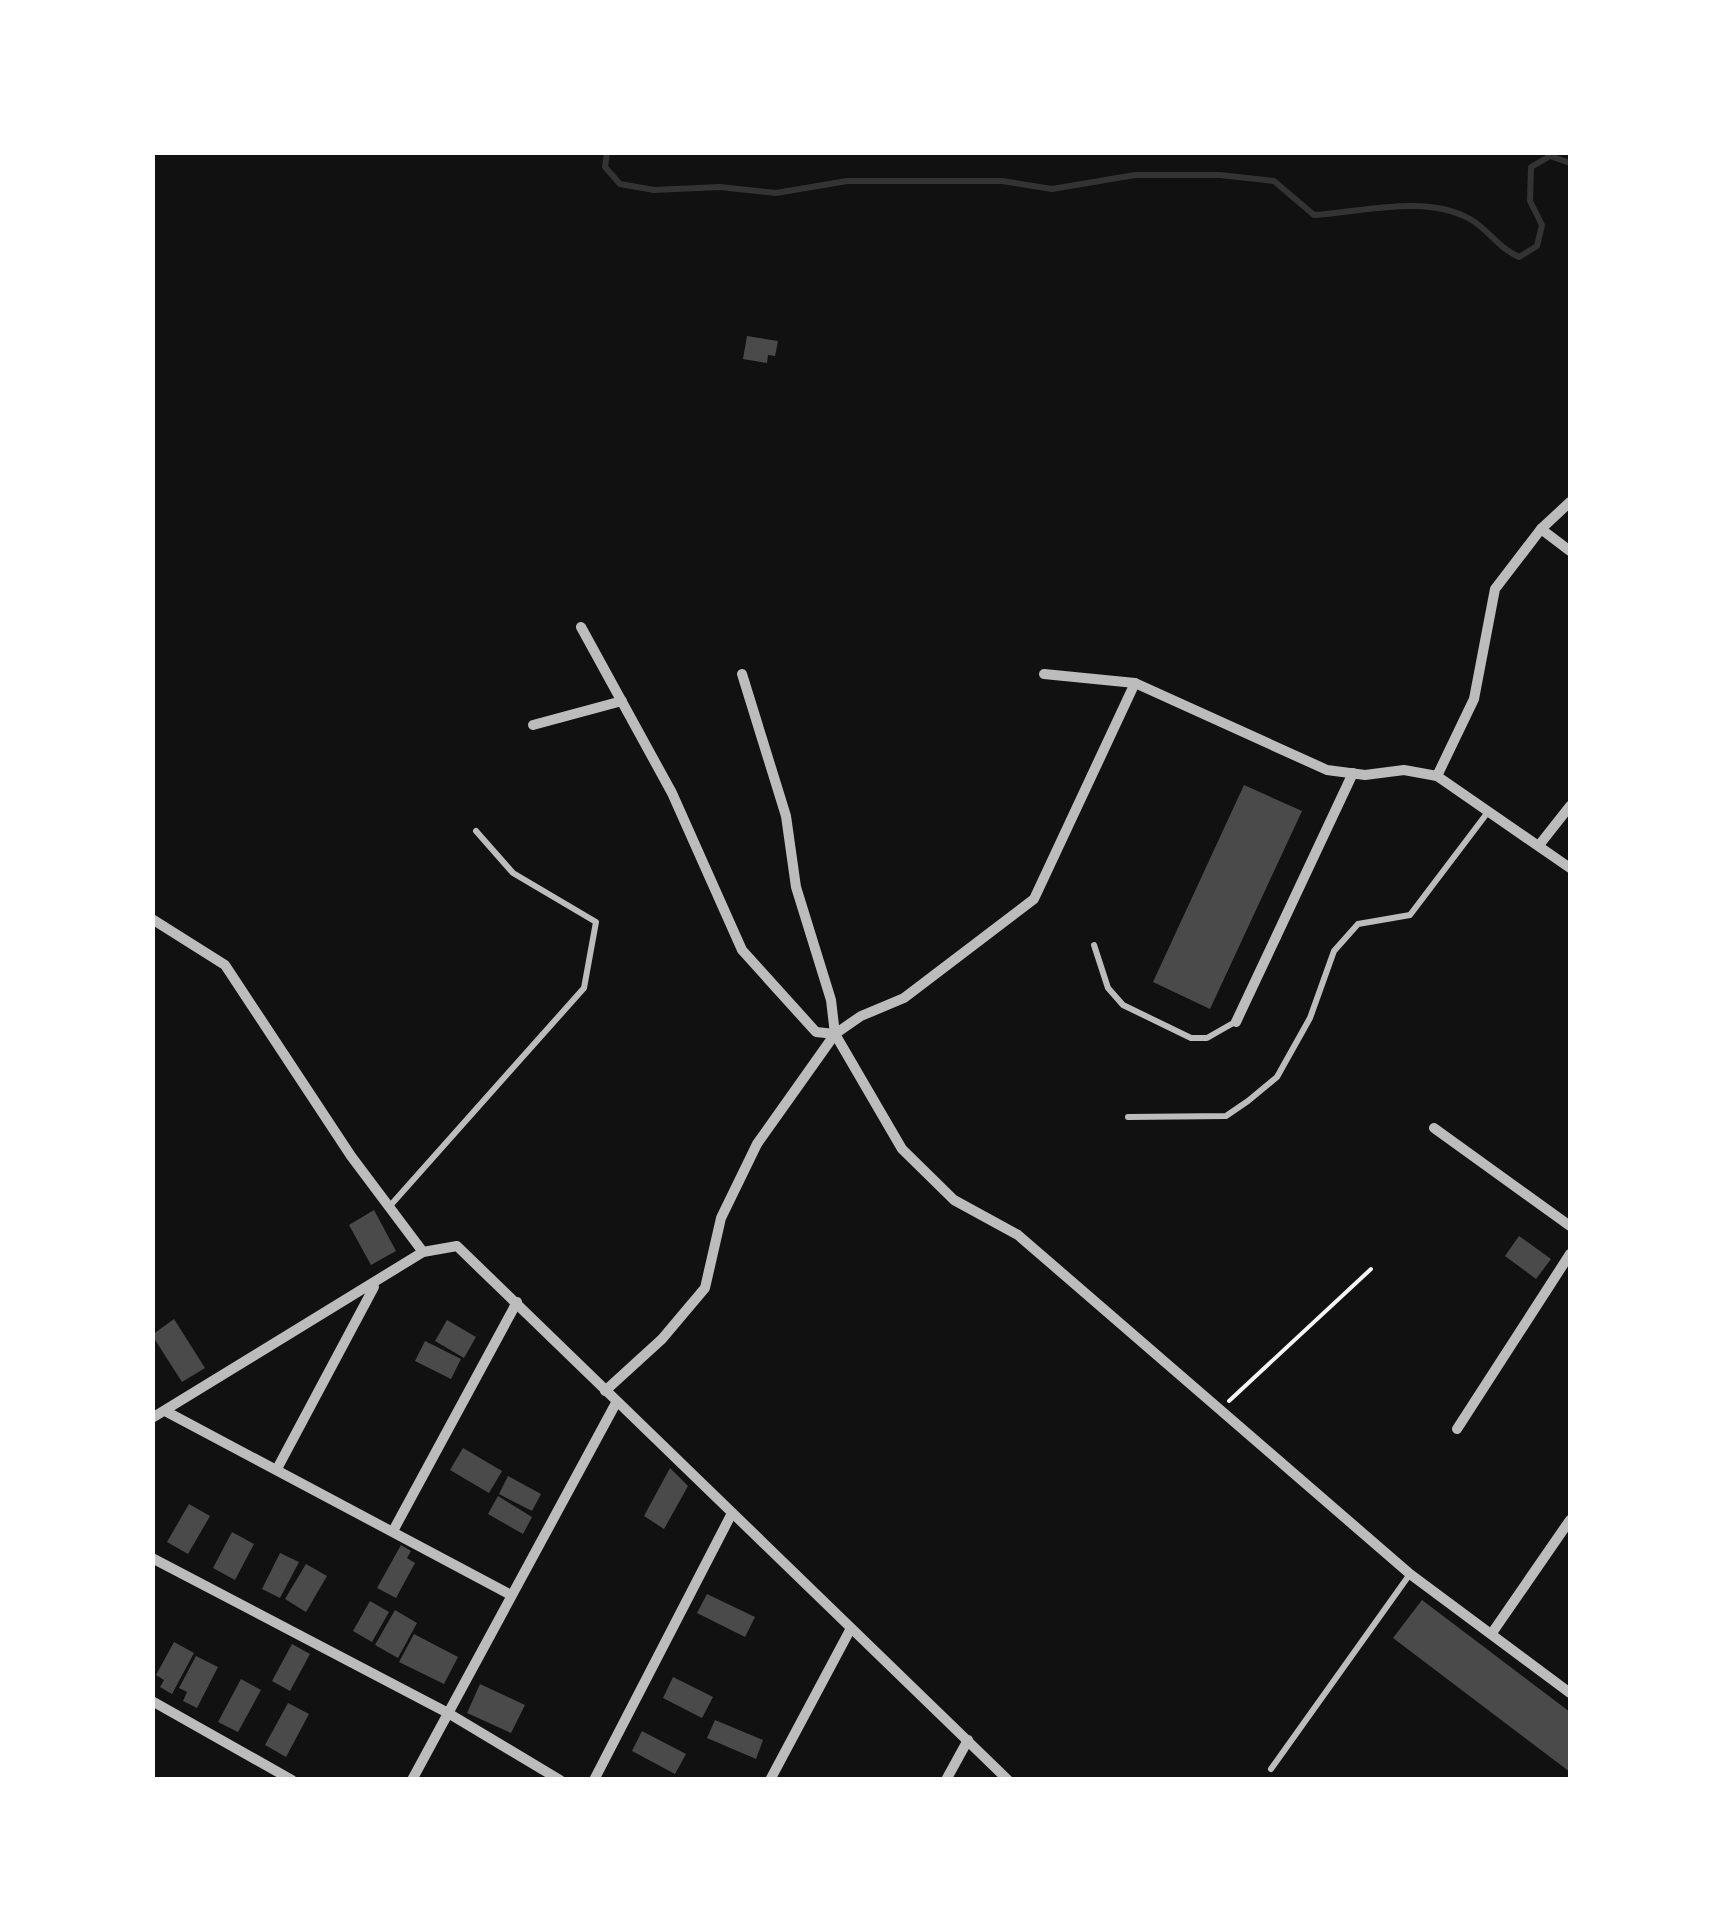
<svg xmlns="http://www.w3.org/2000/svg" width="1723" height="1932" font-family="Barlow,sans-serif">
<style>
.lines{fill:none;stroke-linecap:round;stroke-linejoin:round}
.stream{stroke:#333;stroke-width:6}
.building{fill:#4a4a4a}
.path{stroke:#f5f5f5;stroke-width:4}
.service{stroke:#bcbcbc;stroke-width:6}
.minor{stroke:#bcbcbc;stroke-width:10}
</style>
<rect width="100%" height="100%" fill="#111"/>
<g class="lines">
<!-- stream -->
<path class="stream" d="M607,152L605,167L620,184L654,190L720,187L776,193L847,181H1002L1052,189L1135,175H1220L1274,181L1314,215C1362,212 1426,194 1470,219C1489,230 1497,247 1519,257L1537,246L1542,225L1530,201L1531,167L1550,156L1570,163"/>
</g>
<!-- building -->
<g class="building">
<polygon points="747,336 778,341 775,356 768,355 767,363 743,359"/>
<polygon points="1244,785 1302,811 1210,1009 1153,982"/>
<polygon points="374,1210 396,1251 371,1265 349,1225"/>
<polygon points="1519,1236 1551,1259 1536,1279 1505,1256"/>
<polygon points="174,1319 205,1368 182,1382 152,1335"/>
<polygon points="447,1320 476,1337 464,1358 435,1341"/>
<polygon points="425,1341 461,1359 451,1379 415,1361"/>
<polygon points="463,1448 502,1471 489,1493 450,1470"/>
<polygon points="670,1468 688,1486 664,1529 644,1516"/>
<polygon points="508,1476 541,1494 532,1511 499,1494"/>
<polygon points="498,1496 532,1517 523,1534 488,1514"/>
<polygon points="189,1504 210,1516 188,1554 167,1542"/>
<polygon points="232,1532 254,1544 235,1580 213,1568"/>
<polygon points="401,1545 411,1551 407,1558 415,1563 396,1598 377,1588"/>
<polygon points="280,1553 299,1562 280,1598 262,1589"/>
<polygon points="306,1564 327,1576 306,1612 285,1599"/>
<polygon points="707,1594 755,1617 745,1637 697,1613"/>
<polygon points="1422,1600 1570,1712 1570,1772 1393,1638"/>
<polygon points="370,1601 389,1612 372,1642 353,1631"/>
<polygon points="395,1610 417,1623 398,1658 375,1645"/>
<polygon points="414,1634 458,1657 444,1684 399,1662"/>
<polygon points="174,1642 194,1653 172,1694 160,1687 164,1680 156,1675"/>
<polygon points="292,1644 310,1654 290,1691 272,1681"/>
<polygon points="196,1656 218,1667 197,1708 183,1701 187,1692 179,1688"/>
<polygon points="673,1677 713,1697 702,1718 663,1698"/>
<polygon points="241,1679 261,1690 238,1732 218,1722"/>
<polygon points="480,1684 525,1705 511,1733 467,1713"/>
<polygon points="288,1703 309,1714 286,1757 265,1745"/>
<polygon points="715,1720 763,1740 756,1759 707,1738"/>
<polygon points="642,1731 686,1754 675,1774 632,1751"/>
</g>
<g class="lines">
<!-- path -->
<polyline class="path" points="1229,1401 1371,1269"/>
<!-- service -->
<g class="service">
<polyline points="1094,945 1108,988 1123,1005 1191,1038 1207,1038 1235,1022"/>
<polyline points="1128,1117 1226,1116 1248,1101 1277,1077 1310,1018 1334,951 1358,924 1410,915 1488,812"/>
<polyline points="389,1207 584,988 596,922 513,873 476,831"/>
<polyline points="1271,1769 1410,1574"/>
</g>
<!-- minor -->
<g class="minor">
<polyline points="1541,529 1570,551"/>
<polyline points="581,627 672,793 742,950 816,1032 835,1034 902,1149 954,1200 1018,1235 1410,1574 1570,1693"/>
<polyline points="742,674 786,816 796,887 831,1000 835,1034"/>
<polyline points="1044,674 1135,683 1327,770 1365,775 1404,770 1437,776 1570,868"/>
<polyline points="533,725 622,701"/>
<polyline points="1437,776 1474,699 1495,589 1541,529 1570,502"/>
<polyline points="1540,844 1570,806"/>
<polyline points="152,919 225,965 351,1156 423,1252"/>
<polyline points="1236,1022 1353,773"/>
<polyline points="1434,1128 1570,1226"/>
<polyline points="605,1391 662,1339 705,1288 721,1218 757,1144 835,1034 861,1016 904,998 1034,899 1135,683"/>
<polyline points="167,1412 511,1595"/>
<polyline points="152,1418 423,1252 457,1246 1008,1780"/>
<polyline points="1457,1429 1570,1254"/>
<polyline points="278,1467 374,1287"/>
<polyline points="393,1531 517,1302"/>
<polyline points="152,1558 448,1713 560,1780"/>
<polyline points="1492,1633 1570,1520"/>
<polyline points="152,1701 292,1780"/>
<polyline points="412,1780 616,1403"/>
<polyline points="594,1780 732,1513"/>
<polyline points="770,1780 850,1630"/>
<polyline points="946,1780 968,1740"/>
</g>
</g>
<!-- border -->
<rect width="1723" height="1932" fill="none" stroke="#ffffff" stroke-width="310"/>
</svg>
